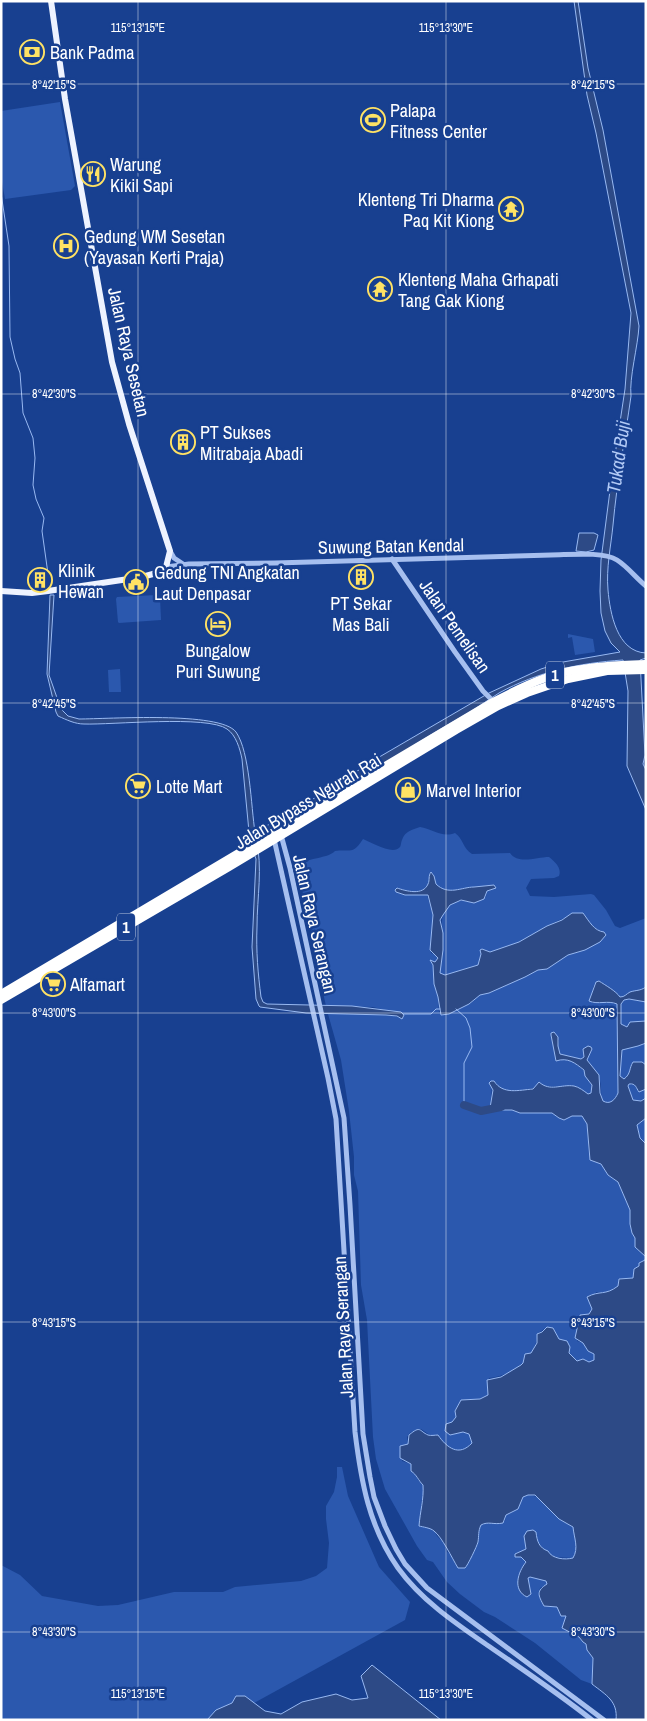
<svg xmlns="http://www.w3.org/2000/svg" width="647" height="1721" font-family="'Archivo Narrow',sans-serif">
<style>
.green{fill:#2b58ae;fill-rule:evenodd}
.water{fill:#2d4a86;stroke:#98b9f2}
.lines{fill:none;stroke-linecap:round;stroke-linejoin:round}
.stream{stroke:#98b9f2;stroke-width:1}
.river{stroke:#2d4a86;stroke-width:8}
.minor{stroke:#a6bfef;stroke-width:5}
.major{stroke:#eef3ff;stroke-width:6}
.highway{stroke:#fff;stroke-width:8}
.ticks{fill:none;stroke:#fff;stroke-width:1;stroke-opacity:0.45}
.labels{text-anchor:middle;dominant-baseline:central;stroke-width:5;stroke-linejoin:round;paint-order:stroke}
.shield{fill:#184090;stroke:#bac6de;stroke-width:1}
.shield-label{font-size:16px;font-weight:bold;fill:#fff}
.poi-label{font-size:18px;fill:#fff;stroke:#184090;text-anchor:start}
.street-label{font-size:18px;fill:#fff;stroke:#184090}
.water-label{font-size:19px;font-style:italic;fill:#b2caf6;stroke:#184090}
.ticks-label{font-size:12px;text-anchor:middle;fill:#fff;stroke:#184090;stroke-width:5;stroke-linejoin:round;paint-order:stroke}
</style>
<rect width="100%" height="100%" fill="#184090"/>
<!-- green -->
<g class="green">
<polygon points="60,102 75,186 71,190 5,199 1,176 1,111"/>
<polygon points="157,595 160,598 161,620 119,623 118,622 116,599 117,597"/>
<polygon points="568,634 593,639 595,652 575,655 572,637 568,638"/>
<polygon points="120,669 121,692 109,692 108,670"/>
<path d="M420,827C432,829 442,838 455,833C463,838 463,849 472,854L510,853C518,865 537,857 549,857C555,862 562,868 559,876L554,878L531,879L526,888L530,896L554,897L591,894L594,895L606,910L615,926L620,928L646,918V987C641,991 625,997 620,997C616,991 605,985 599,981L596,982L593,987L592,1003L607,1002L617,1004L618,1093C615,1100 610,1105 603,1102C600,1094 602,1088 600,1081C598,1072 590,1067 587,1060L592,1049L581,1059L560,1054L558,1046L559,1040L552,1038C555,1046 553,1053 558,1060C569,1057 577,1064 584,1071V1073L593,1085L591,1093L588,1094C577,1087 552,1085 539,1087C525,1089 510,1094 497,1087L496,1084L492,1087L490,1108L493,1110H512L520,1113H552L559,1118L564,1120L572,1116H582L587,1124L589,1155L601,1164L608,1175L618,1182L630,1210V1224L632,1233L635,1238V1247L646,1257L645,1260L639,1263V1266L633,1278L619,1279L618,1286C610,1292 606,1294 596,1292L592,1309L577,1341L583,1343L588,1351L594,1354L595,1360L589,1362L575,1360L559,1339L553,1328L547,1327L537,1334C537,1358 512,1376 489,1378L488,1395L480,1399L461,1400L455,1411L456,1417L452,1422L450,1435L463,1432L469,1434L472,1443C467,1448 458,1454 451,1450C447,1447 449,1446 445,1444C438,1439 429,1435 421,1429L411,1432L407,1437L408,1444L400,1446L402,1461L411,1464L418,1480L423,1485V1495L421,1504L437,1536L444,1543L447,1552L469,1563C471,1555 476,1550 478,1543C479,1537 478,1531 481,1525C489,1521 496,1524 505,1521L506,1515L518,1509L523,1497L528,1495L538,1497L559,1519L573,1527C574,1538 579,1548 573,1558L554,1557L543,1549L537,1541L524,1536L526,1549L521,1557L526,1562L523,1565L531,1594L527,1578L530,1577L546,1581L548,1584L540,1588L539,1595L544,1606L557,1607L567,1616L568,1630L579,1637L583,1642L586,1644L587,1650L593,1658L592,1684L581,1680L535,1643L495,1617L484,1612L460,1594L447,1582L433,1562L427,1560L417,1546L385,1489L376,1459L373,1437L367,1320L361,1285L358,1191L354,1175V1157L349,1111L341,1060L328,1014C345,1014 389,1011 402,1019L404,1015L373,1007L326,1006L318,970L306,900L299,884V864C309,858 329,858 335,851C351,849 353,855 363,839C371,842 393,856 400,847C401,846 401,842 402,840C405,831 412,830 420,827ZM433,873L436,884C446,895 462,888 474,887C480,886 487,886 494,885L495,887L487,891L486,897C481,899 476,901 471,902C467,902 464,900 460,901C433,907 445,931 443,950C443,957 440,965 440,973L445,975L478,965L481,954C494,951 508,948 519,942C539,931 561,916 583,913L592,926L601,932L579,952L568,955L547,969L538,970L525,977L489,993L480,995L471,1003L449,1014L439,1012L438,997L434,984L433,965L431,961L435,962L438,958L437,955L431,953L433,915L427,895H405L401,889L412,892L423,890L429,883V874Z"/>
<polygon points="629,999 646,1002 646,1021 628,1025 627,1027 621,1024 621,1004 624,1000"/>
<polygon points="646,1043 646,1065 642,1062 631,1064 631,1070 625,1079 622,1079 620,1077 622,1050 638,1046"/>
<polygon points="629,1084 635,1085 638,1090 642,1091 646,1089 646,1098 642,1101 633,1100 628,1086"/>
<polygon points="646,1118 646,1144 640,1138 637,1124"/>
<polygon points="337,1467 342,1467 348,1496 379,1567 410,1602 405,1620 223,1720 1,1720 1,1565 20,1575 42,1596 98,1606 118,1605 174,1592 223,1592 235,1587 301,1581 316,1576 327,1568 329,1543 326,1519 326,1506 334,1492 337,1477"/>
</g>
<!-- water -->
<g class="water">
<path d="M574,1H578L588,68L603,130L639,326C638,346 629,378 631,396C625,439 617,481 613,525C611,546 606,568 608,590C610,613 617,652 646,653V658L640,660L645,755L643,764L646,770V810L627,766L628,691L623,660C579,663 537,672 499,693C489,699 480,706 470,712C446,726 421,740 398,756L256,838C263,868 257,897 257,927C256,951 258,974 261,997L263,1002L267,1004L352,1006L401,1012L404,1015L402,1019L397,1016L386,1015L306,1013L260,1007L259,1006L256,999L252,947L256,859L250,842L242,759C240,749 236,735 227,729C208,715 111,725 84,724C75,724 67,720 58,716L56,712L47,674L50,595H54L49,675L61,709L68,716L79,719C108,719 220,711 236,732C250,752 251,807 255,832L294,811L381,756L489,693L541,669L563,662L620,652L611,643L605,631L601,613L600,591L601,560L612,475L625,389L631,313L596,133L587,95Z"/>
<polygon points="579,533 594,533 598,535 594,550 586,552 576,551"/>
<path d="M431,872L434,876L436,884C448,896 462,887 474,887C481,886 487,886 494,885L496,888L487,891L484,899L474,903L461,900L459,901L450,905L443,915L440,920L443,933V950L440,973L445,975L478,965L481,954L480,950L482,949L490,952L519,942L547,926L562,920L572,913H583C589,921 594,931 604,932L606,935L600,942L585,950L568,955L547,969L538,970L525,977L489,993L480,995L469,1004L449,1014L441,1015L438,997L434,984L433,965L430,960L435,962L438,958L430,950L433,915L428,895H405L396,892L395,890L397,888C406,891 423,896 428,884C430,880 428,876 431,872Z"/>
<path d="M599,981C605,985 616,991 620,997C625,997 626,994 630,992C636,990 640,991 646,987V1002L629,999L624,1000L621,1004V1024L627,1027L630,1022L646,1021V1043L638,1046L622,1050L620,1076L624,1079C631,1074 629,1068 633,1062H642L646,1065V1089L639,1092C636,1088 636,1083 629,1084L628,1086L633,1100L641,1101L646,1098V1118L637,1125L640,1138L646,1144V1257L635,1247V1238L632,1233L630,1224V1210L618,1182L608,1175L601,1164L590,1160L587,1124L582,1116H572L564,1120L559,1118L552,1113H520L512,1110H493L490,1108L493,1090L489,1083L491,1081H494C503,1095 519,1090 533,1089L539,1082C550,1092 561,1084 574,1086C579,1087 584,1091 588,1094L591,1093L592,1085L585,1076L584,1070C575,1063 568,1057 556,1061L551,1035V1033L554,1032L558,1037V1046L560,1054L581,1059L584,1057L583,1049L588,1046L591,1047L592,1049L587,1060L599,1075L600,1093L603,1101C610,1105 615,1100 618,1093L617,1004C608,1000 598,1005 589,1001L596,982Z"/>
<path d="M646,1258V1720H616C618,1701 606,1695 592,1684L593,1658L587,1650L586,1644L583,1642L579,1637L562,1628L566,1616H561L557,1607L544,1606C538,1595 536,1591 547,1584L546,1581L530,1577L528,1578L531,1594L527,1597C512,1590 518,1572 526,1562L521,1557H515V1554L526,1549L524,1536L527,1531L533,1530L536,1532C537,1541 539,1548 548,1551C552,1559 565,1560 573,1558C579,1548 574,1538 573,1527L559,1519L535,1495H528L523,1497L518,1509L506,1515L503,1523C494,1525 488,1521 481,1525C478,1531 479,1536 478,1542C477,1546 468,1565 465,1568H458C452,1558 442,1537 434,1531C431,1528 423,1527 419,1526C420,1512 424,1499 423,1485C418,1480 417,1475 411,1471V1464L400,1458V1446L408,1444L409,1435C421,1425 419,1431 428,1435C431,1436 435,1435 438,1435C447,1448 459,1457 472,1443L469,1434L463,1432L450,1435L445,1431L446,1424L452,1422L456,1417L455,1411L461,1400L480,1399L488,1395L487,1380L501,1377L521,1365L523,1363L525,1354L531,1353L537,1343V1334L542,1332L547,1327L553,1328L559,1339L567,1341L570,1347L569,1353L577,1361L583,1359L589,1362L594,1360V1354L588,1351L583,1343L575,1338L580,1315L589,1314L592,1309L587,1297C600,1290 605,1296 618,1286L619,1279L633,1278L634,1269L639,1266V1263L645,1260Z"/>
<polygon points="372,1665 441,1720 207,1720 216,1710 232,1703 236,1696 245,1696 265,1711 281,1714 302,1702 336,1694 352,1700 368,1698 361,1676"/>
</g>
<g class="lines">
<!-- stream -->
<g class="stream">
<polyline points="1,193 9,246 10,337 15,359 20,373 23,413 33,438 35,458 33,485 36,499 44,518 42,531 50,588"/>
<polyline points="456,1009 466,1018 470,1028 472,1047 464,1063 464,1105"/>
<polyline points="403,1014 431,1014 436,1009 440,1009"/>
</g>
<!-- river -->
<polyline class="river" points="464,1105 481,1111 501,1107"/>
<!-- minor -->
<g class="minor">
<polyline points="170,551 174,558 183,564"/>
<polyline points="392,559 455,652 483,691 495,703"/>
<path d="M166,567L189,564L275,563L551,555C568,555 603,551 617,560C628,567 636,578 646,586"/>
<polyline points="281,835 290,868 344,1118 350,1205 363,1434 370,1477 374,1497 385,1526 396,1549 405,1564 427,1588 604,1720"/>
<path d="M274,839L328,1078L336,1119L355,1432C361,1481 369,1527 398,1568C421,1600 455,1623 487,1645C522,1669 558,1693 592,1720"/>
</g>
<!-- major -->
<polyline class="major" points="1,591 32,593 48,591 142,577 160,572 166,567 170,551 129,424 112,362 65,99 51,1"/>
<!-- highway -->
<g class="highway">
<path d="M1,994L493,702C516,690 540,678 565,672C591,666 619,665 646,664"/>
<polyline points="1,1000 229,867 456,730 498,706 527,693 568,679 607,671 646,670"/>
</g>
</g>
<!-- ticks -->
<path class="ticks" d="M138,1V1720M446,1V1720M1,84H646M1,394H646M1,703H646M1,1013H646M1,1322H646M1,1632H646"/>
<!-- icons -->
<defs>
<symbol id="bank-ring" viewBox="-11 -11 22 22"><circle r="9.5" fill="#184090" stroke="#ffe264" stroke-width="1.5"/><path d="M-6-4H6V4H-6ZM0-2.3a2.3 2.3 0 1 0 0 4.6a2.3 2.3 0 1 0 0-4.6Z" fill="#ffe264"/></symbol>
<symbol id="stadium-ring" viewBox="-11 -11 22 22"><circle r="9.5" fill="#184090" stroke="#ffe264" stroke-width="1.5"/><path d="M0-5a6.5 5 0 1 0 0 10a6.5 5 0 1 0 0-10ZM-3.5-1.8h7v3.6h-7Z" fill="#ffe264"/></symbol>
<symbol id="restaurant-ring" viewBox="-11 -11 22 22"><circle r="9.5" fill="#184090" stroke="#ffe264" stroke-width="1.5"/><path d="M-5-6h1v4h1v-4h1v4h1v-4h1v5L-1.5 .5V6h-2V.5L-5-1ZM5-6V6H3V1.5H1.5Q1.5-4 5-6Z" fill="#ffe264"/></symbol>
<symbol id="temple-ring" viewBox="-11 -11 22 22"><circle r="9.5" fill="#184090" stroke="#ffe264" stroke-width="1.5"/><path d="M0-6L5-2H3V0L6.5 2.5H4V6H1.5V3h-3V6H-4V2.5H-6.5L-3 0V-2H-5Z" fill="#ffe264"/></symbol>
<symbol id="hospital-ring" viewBox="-11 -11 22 22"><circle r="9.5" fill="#184090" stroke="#ffe264" stroke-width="1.5"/><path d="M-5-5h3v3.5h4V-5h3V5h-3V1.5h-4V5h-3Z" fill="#ffe264"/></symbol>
<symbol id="building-ring" viewBox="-11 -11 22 22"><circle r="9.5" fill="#184090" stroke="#ffe264" stroke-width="1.5"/><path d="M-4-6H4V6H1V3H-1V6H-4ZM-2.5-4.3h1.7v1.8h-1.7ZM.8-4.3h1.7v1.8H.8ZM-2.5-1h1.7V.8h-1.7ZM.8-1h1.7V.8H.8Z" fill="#ffe264"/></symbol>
<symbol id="civic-ring" viewBox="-11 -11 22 22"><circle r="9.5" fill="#184090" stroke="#ffe264" stroke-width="1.5"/><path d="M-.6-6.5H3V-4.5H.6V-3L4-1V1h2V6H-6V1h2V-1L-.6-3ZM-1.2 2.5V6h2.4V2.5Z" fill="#ffe264"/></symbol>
<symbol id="hotel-ring" viewBox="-11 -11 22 22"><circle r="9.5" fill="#184090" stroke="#ffe264" stroke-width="1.5"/><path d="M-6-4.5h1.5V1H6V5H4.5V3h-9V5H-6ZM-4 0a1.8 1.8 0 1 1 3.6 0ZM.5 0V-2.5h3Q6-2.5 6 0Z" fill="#ffe264"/></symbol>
<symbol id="supermarket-ring" viewBox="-11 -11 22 22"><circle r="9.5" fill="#184090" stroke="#ffe264" stroke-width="1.5"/><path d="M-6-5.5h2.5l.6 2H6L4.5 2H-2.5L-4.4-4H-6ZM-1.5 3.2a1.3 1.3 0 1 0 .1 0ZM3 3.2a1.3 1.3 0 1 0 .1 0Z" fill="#ffe264"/></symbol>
<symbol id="shop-ring" viewBox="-11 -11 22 22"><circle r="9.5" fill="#184090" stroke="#ffe264" stroke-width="1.5"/><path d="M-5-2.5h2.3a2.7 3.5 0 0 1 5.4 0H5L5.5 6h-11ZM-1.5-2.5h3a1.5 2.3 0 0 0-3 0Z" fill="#ffe264"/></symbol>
</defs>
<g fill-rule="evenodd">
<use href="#bank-ring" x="18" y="38" width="28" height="28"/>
<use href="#stadium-ring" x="359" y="106" width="28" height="28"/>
<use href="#restaurant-ring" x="79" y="160" width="28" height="28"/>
<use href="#temple-ring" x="497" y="195" width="28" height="28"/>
<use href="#hospital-ring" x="52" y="232" width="28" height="28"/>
<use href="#temple-ring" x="366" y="275" width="28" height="28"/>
<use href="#building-ring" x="169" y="428" width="28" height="28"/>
<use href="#building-ring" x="347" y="563" width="28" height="28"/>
<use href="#building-ring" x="26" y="566" width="28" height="28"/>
<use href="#civic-ring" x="122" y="568" width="28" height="28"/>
<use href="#hotel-ring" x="204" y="610" width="28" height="28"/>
<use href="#supermarket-ring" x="124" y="772" width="28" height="28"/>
<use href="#shop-ring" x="394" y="776" width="28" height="28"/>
<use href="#supermarket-ring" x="39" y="970" width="28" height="28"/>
</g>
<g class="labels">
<!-- shield labels -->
<g class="shield">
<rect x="546" y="661.5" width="18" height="27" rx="4"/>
<rect x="117" y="913.5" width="18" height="27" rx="4"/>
</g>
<g class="shield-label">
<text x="555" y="675">1</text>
<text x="126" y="927">1</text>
</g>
<!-- poi labels -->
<g class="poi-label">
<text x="50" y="52">Bank Padma</text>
<text x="390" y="110">Palapa<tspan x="390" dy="21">Fitness Center</tspan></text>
<text x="110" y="164">Warung<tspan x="110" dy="21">Kikil Sapi</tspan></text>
<text x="494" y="199" text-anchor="end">Klenteng Tri Dharma<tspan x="494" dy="21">Paq Kit Kiong</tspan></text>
<text x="84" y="236">Gedung WM Sesetan<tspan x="84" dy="21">(Yayasan Kerti Praja)</tspan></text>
<text x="398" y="279">Klenteng Maha Grhapati<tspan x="398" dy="21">Tang Gak Kiong</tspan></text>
<text x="200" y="432">PT Sukses<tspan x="200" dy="21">Mitrabaja Abadi</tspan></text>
<text x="58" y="570">Klinik<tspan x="58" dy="21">Hewan</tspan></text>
<text x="154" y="572">Gedung TNI Angkatan<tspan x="154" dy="21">Laut Denpasar</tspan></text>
<text x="361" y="603" text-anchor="middle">PT Sekar<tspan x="361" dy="21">Mas Bali</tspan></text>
<text x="218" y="650" text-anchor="middle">Bungalow<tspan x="218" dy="21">Puri Suwung</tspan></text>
<text x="156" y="786">Lotte Mart</text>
<text x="426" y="790">Marvel Interior</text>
<text x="70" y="984">Alfamart</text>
</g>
<!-- street labels -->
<g class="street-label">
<text transform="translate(129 352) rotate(77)">Jalan Raya Sesetan</text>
<text transform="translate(391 546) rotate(-1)">Suwung Batan Kendal</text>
<text transform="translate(455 626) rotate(55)">Jalan Pemelisan</text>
<text transform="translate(308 801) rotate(-31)">Jalan Bypass Ngurah Rai</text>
<text transform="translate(315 924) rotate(77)">Jalan Raya Serangan</text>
<text transform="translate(343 1327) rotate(-93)">Jalan Raya Serangan</text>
</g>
<!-- water labels -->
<g class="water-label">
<text transform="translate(618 457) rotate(-82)">Tukad Buji</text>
</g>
</g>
<g class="ticks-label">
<text x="138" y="32">115°13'15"E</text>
<text x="446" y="32">115°13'30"E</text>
<text x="54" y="89">8°42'15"S</text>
<text x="593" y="89">8°42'15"S</text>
<text x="54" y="398">8°42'30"S</text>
<text x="593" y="398">8°42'30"S</text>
<text x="54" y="708">8°42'45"S</text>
<text x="593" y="708">8°42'45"S</text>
<text x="54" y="1017">8°43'00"S</text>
<text x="593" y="1017">8°43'00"S</text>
<text x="54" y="1327">8°43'15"S</text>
<text x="593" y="1327">8°43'15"S</text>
<text x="54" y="1636">8°43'30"S</text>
<text x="593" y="1636">8°43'30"S</text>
<text x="138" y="1698">115°13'15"E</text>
<text x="446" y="1698">115°13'30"E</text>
</g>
<!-- border -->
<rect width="647" height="1721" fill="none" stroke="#ffffff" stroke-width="5"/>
</svg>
